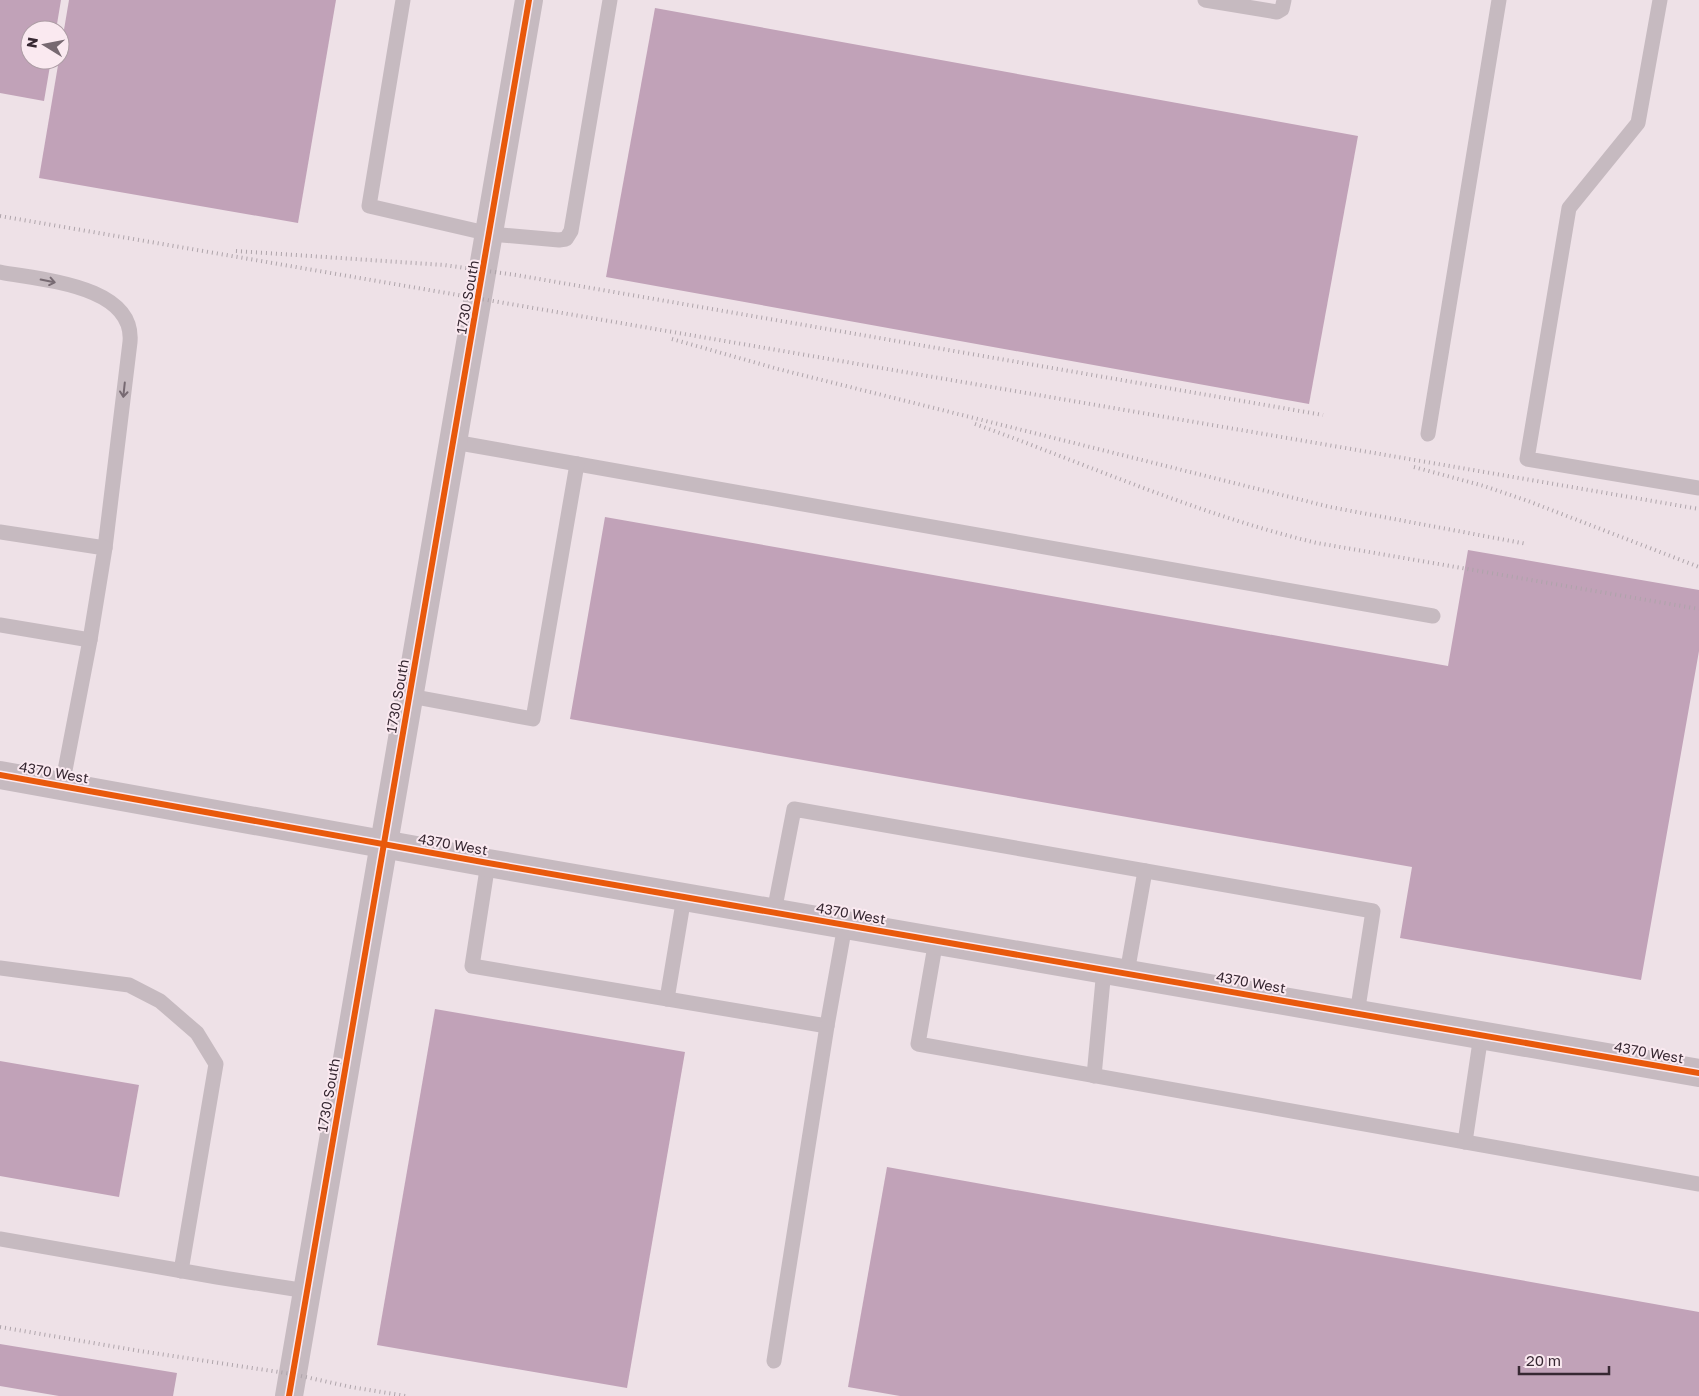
<svg xmlns="http://www.w3.org/2000/svg" width="1699" height="1396" font-family="'Golos Text',sans-serif">
<style>
.building{fill:#c1a2b8}
.lines{fill:none;stroke-linecap:round;stroke-linejoin:round}
.service{stroke:#c6bac0;stroke-width:15}
.minor{stroke:#c6bac0;stroke-width:28}
.rail{stroke:#aea4aa;stroke-width:4;stroke-dasharray:1 4;stroke-linecap:butt}
.cycleway-casing{stroke:#fae9f0;stroke-width:9}
.cycleway{stroke:#e8590c;stroke-width:6}
.oneway{stroke:#776a72}
.labels{text-anchor:middle;dominant-baseline:central;stroke-width:4;stroke-linejoin:round;paint-order:stroke}
.street-label{font-size:14px;fill:#372832;stroke:#fae9f0}
</style>
<rect width="100%" height="100%" fill="#eee1e7"/>
<!-- building -->
<g class="building">
<polygon points="0,0 61,0 56,30 30,30 30,60 51,60 44,101 0,93"/>
<polygon points="69,0 336,0 298,223 39,178"/>
<polygon points="655,8 1358,136 1309,404 606,277"/>
<polygon points="605,517 1448,666 1468,550 1699,590 1699,651 1641,980 1400,938 1412,867 570,719"/>
<polygon points="435,1009 685,1052 627,1388 377,1345"/>
<polygon points="0,1061 139,1085 119,1197 0,1176"/>
<polygon points="887,1167 1699,1312 1699,1396 900,1396 848,1387"/>
<polygon points="0,1344 177,1373 173,1396 59,1396 0,1386"/>
</g>
<g class="lines">
<!-- service -->
<g class="service">
<polyline points="403,0 369,206 490,234 559,240 566,239 571,231 610,0"/>
<polyline points="1205,0 1277,12 1282,9 1284,0"/>
<polyline points="1660,0 1638,123 1569,208 1527,459 1699,488"/>
<path d="M0,272C40,280 135,285 130,342L105,548"/>
<polyline points="1428,434 1499,0"/>
<polyline points="454,442 1433,616"/>
<polyline points="0,532 105,548 90,640 62,786"/>
<polyline points="0,625 90,640"/>
<polyline points="410,696 533,719 577,464"/>
<polyline points="488,863 472,966 827,1026 845,925"/>
<polyline points="774,912 794,809 1373,911 1357,1014"/>
<polyline points="936,940 918,1044 1699,1184"/>
<polyline points="0,968 129,985 160,1001 197,1033 216,1064 181,1271"/>
<polyline points="1127,973 1145,871"/>
<polyline points="667,999 684,897"/>
<polyline points="1094,1076 1104,969"/>
<polyline points="1465,1142 1481,1035"/>
<polyline points="0,1239 217,1277 307,1291"/>
<polyline points="774,1361 827,1026"/>
</g>
<!-- minor -->
<g class="minor">
<polyline points="0,775 488,863 1699,1073"/>
<polyline points="289,1396 529,0"/>
</g>
<!-- rail -->
<g class="rail">
<polyline points="0,216 1699,509"/>
<polyline points="236,251 444,265 516,275 1323,415"/>
<polyline points="672,339 778,369 1330,507 1527,544"/>
<path d="M975,424C1089,465 1199,515 1317,543L1699,609"/>
<polyline points="1414,467 1484,486 1528,501 1699,567"/>
<polyline points="0,1327 140,1351 292,1374 351,1387 406,1396"/>
</g>
<defs>
<g id="cycleway">
<polyline points="0,775 488,863 1699,1073"/>
<polyline points="289,1396 529,0"/>
</g>
</defs>
<!-- cycleway casing -->
<use href="#cycleway" class="cycleway-casing"/>
<!-- cycleway -->
<use href="#cycleway" class="cycleway"/>
</g>
<!-- one-way arrows -->
<defs><path id="oneway-shaft" d="M-6 0H5M1.5-3L5.5 0L1.5 3" fill="none" stroke-width="1.6" stroke-linecap="round" stroke-linejoin="round" transform="scale(1.25)"/></defs>
<g class="oneway">
<use href="#oneway-shaft" transform="translate(48 281) rotate(11)"/>
<use href="#oneway-shaft" transform="translate(124 390) rotate(96)"/>
</g>
<g class="labels">
<!-- street labels -->
<g class="street-label">
<text transform="translate(467 297) rotate(-80)">1730 South</text>
<text transform="translate(397 696) rotate(-80)">1730 South</text>
<text transform="translate(54 772) rotate(10)">4370 West</text>
<text transform="translate(453 844) rotate(10)">4370 West</text>
<text transform="translate(851 913) rotate(10)">4370 West</text>
<text transform="translate(1251 982) rotate(10)">4370 West</text>
<text transform="translate(1649 1052) rotate(10)">4370 West</text>
<text transform="translate(328 1095) rotate(-80)">1730 South</text>
</g>
</g>
<!-- north arrow -->
<g transform="translate(45 45) rotate(280)"><circle r="24" fill="#fae9f0" stroke="#ac9ca4"/>
<path d="M0-4L9 19L0 12L-9 19Z" fill="#776971"/>
<text y="-8" font-size="14" font-weight="bold" text-anchor="middle" fill="#372832">N</text>
</g>
<!-- scale -->
<path d="M1519 1366v8h90v-8" fill="none" stroke="#372832" stroke-width="2.5"/>
<text x="1526" y="1366" font-size="15" fill="#372832" stroke="#fae9f0" stroke-width="4" paint-order="stroke">20 m</text>
</svg>
